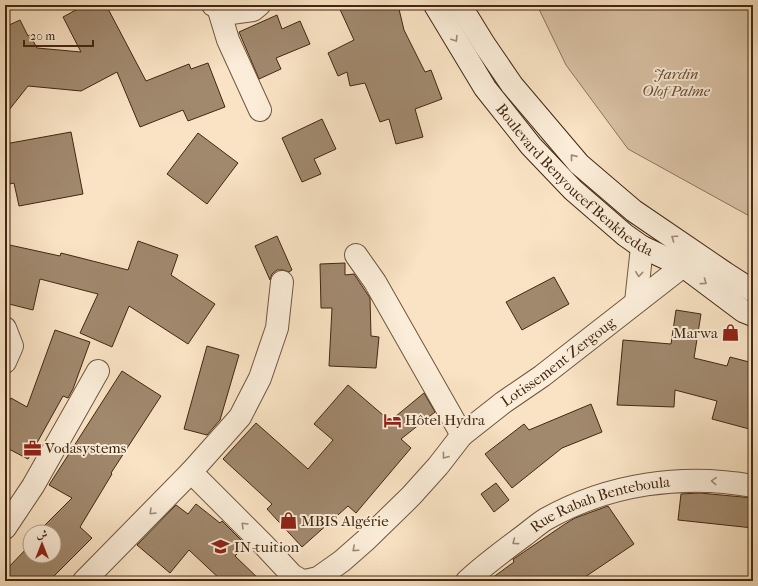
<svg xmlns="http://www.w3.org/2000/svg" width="758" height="586" font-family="'IM FELL French Canon',Amiri,serif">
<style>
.green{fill:#dac3a6;stroke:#8e755c}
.building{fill:#a1896e;stroke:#422711}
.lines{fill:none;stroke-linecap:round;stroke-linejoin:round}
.street-casing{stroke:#70563e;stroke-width:24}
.secondary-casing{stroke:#422711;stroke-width:24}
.street{stroke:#fbedd9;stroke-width:22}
.secondary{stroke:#fbedd9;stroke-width:22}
.oneway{stroke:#9e8a75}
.labels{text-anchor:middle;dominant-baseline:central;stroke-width:4;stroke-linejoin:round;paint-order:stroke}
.park-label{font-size:15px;font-style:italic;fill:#684e36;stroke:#fbedd9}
.street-label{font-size:15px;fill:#422711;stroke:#fbedd9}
.poi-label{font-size:15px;fill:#422711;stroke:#fbedd9;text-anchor:start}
</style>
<rect width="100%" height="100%" fill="#f9e3c4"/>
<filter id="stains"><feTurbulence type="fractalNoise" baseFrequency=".005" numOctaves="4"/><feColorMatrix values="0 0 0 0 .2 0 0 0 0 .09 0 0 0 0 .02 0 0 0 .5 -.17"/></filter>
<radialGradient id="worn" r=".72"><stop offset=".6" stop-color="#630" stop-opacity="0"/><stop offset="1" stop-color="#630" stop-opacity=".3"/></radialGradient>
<!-- green -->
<polygon class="green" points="537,5 753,5 753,218 628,149 566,65"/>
<!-- building -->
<g class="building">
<polygon points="85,5 106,5 146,81 189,64 191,69 208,63 225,107 188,121 183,110 140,127 117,72 81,91 28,86 5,115 5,27 20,20 28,36 30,35 37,48 81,52 63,17"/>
<polygon points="338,5 398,5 404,30 425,72 431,70 442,99 415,109 423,137 396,144 389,119 380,122 365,83 350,86 347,72 338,76 328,53 354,40"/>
<polygon points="277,15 282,29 300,21 310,44 276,58 281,69 259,79 239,32"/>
<polygon points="322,119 336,149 314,159 321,174 302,182 282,138"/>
<polygon points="71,132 83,194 19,206 14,183 5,185 5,144"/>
<polygon points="198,133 238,163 207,204 167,174"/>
<polygon points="277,236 292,270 289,272 283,270 277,270 272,274 270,280 255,246"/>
<polygon points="138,241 178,255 171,275 215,304 188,344 129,306 112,347 80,333 98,294 40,279 33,310 5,303 5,244 60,256 61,253 128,270"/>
<polygon points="345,263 345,275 354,274 370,298 371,336 379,337 376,368 329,366 332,308 321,308 320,264"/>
<polygon points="554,277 569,304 522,330 506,302"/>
<polygon points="676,310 701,314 694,358 727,366 730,357 753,363 753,430 712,419 717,401 675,390 674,407 617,405 623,340 671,344"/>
<polygon points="55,330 90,342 73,389 68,398 63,396 28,459 5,447 5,410 11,398 27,407"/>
<polygon points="207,346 239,355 220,420 207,435 184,429"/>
<polygon points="122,371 161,396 111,473 112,474 80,527 92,538 49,581 5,581 5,571 30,545 30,556 54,556 54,532 43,532 45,530 42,528 72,498 49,485"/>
<polygon points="348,385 390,421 424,393 435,412 401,439 411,448 356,513 348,506 302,547 267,509 272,504 223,459 256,423 308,469 333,440 314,424"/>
<polygon points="591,404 602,432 562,448 512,488 485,454 524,424 529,430"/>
<polygon points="496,483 509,500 494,512 481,494"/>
<polygon points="700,493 753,498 753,528 678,520 681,494"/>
<polygon points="196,504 220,523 222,521 246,545 235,556 261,581 222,581 189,550 170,573 137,545 176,505 188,514"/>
<polygon points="608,506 634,544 579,581 488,581 514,562 513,559 515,558 565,524 575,518"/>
</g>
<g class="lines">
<defs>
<g id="street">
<polyline points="213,5 231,13 253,10 259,5"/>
<polyline points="218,7 228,40 260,110"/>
<polyline points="356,255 375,282 462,435"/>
<polyline points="636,302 642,247"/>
<polyline points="5,328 12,346 5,362"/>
<polyline points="191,472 240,417 260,378 277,328 282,282"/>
<polyline points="5,528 33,486 98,371"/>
<polyline points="84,581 191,472 263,544 292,575 302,581"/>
<path id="s1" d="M305,581L318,578L342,561L367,539L411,496L438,466L462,435L504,402L542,376L683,266"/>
<path id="s2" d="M467,581C484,565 503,551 522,537C530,531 538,524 546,519C608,484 683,473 753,486"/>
</g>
<g id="secondary">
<path id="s3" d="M435,5L485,88L531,146L573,190L625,235L642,247L683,266L743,311L753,315"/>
<polyline points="460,5 484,44 512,85 579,164 634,211 725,273 753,291"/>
</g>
</defs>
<!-- street casing -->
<use href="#street" class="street-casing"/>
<!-- secondary casing -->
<use href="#secondary" class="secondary-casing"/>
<!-- street -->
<use href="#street" class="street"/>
<!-- secondary -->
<use href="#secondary" class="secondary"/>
</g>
<!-- one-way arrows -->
<defs><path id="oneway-chevron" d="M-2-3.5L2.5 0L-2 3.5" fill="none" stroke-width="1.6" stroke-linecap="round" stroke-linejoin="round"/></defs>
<g class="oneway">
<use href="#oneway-chevron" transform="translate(455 39) rotate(58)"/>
<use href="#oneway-chevron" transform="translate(573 157) rotate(-129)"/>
<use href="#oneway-chevron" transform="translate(674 238) rotate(-145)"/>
<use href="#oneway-chevron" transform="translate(639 274) rotate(96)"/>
<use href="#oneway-chevron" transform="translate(704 282) rotate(36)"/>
<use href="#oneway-chevron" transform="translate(445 456) rotate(128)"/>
<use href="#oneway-chevron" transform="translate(714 481) rotate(-177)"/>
<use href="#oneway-chevron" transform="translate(152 512) rotate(135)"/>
<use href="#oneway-chevron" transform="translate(244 525) rotate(-135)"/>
<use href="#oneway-chevron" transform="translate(515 542) rotate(143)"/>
<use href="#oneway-chevron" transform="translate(355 549) rotate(138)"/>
</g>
<!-- icons -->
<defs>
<symbol id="shop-bare" viewBox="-9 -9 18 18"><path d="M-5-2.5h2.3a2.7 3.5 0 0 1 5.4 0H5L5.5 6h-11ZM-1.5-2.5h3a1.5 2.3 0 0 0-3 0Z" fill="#8f2418" stroke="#fbedd9" stroke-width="2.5" paint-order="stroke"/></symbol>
<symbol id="hotel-bare" viewBox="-9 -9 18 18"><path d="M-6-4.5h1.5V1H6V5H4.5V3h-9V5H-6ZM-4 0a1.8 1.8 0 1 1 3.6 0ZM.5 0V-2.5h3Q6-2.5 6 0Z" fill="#8f2418" stroke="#fbedd9" stroke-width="2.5" paint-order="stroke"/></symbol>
<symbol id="office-bare" viewBox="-9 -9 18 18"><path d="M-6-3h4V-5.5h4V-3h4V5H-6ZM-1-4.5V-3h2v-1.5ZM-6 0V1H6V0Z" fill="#8f2418" stroke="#fbedd9" stroke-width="2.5" paint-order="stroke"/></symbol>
<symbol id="school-bare" viewBox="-9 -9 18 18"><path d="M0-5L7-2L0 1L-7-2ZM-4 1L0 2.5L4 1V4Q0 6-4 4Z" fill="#8f2418" stroke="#fbedd9" stroke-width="2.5" paint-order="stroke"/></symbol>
</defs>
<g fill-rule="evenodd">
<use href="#shop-bare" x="718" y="320" width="25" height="25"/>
<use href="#hotel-bare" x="380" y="408" width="25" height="25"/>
<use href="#office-bare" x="20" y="436" width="25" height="25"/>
<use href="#shop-bare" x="276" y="508" width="25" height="25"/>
<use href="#school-bare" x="208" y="534" width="25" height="25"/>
</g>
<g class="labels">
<!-- park labels -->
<g class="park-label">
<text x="676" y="74">Jardin<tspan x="676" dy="17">Olof Palme</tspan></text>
</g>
<!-- street labels -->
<g class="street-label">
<text stroke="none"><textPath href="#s3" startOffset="226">Boulevard Benyoucef Benkhedda</textPath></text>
<text stroke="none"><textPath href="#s1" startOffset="338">Lotissement Zergoug</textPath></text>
<text stroke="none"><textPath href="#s2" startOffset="157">Rue Rabah Benteboula</textPath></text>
</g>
<!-- poi labels -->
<g class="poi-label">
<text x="718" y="333" text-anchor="end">Marwa</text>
<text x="405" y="420">Hôtel Hydra</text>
<text x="45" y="448">Vodasystems</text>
<text x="301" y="521">MBIS Algérie</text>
<text x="234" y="547">IN-tuition</text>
</g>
</g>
<!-- margin -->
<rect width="758" height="586" fill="none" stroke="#f9e3c4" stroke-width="20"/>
<rect x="6" y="6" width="746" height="574" fill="none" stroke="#422711" stroke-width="2"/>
<rect x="10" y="10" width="738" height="566" fill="none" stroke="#422711"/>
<!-- north arrow -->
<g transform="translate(42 544)"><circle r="19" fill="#fbedd9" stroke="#b19e89"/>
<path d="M0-3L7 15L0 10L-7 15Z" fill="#8f2418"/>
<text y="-6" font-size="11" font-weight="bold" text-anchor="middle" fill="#422711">ش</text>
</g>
<!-- scale -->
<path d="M24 40v6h69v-6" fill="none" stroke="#422711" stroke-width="2"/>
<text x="30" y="40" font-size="12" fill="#422711" stroke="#fbedd9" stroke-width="3" paint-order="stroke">20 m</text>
<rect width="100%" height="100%" filter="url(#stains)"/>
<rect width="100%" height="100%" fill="url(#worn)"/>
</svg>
